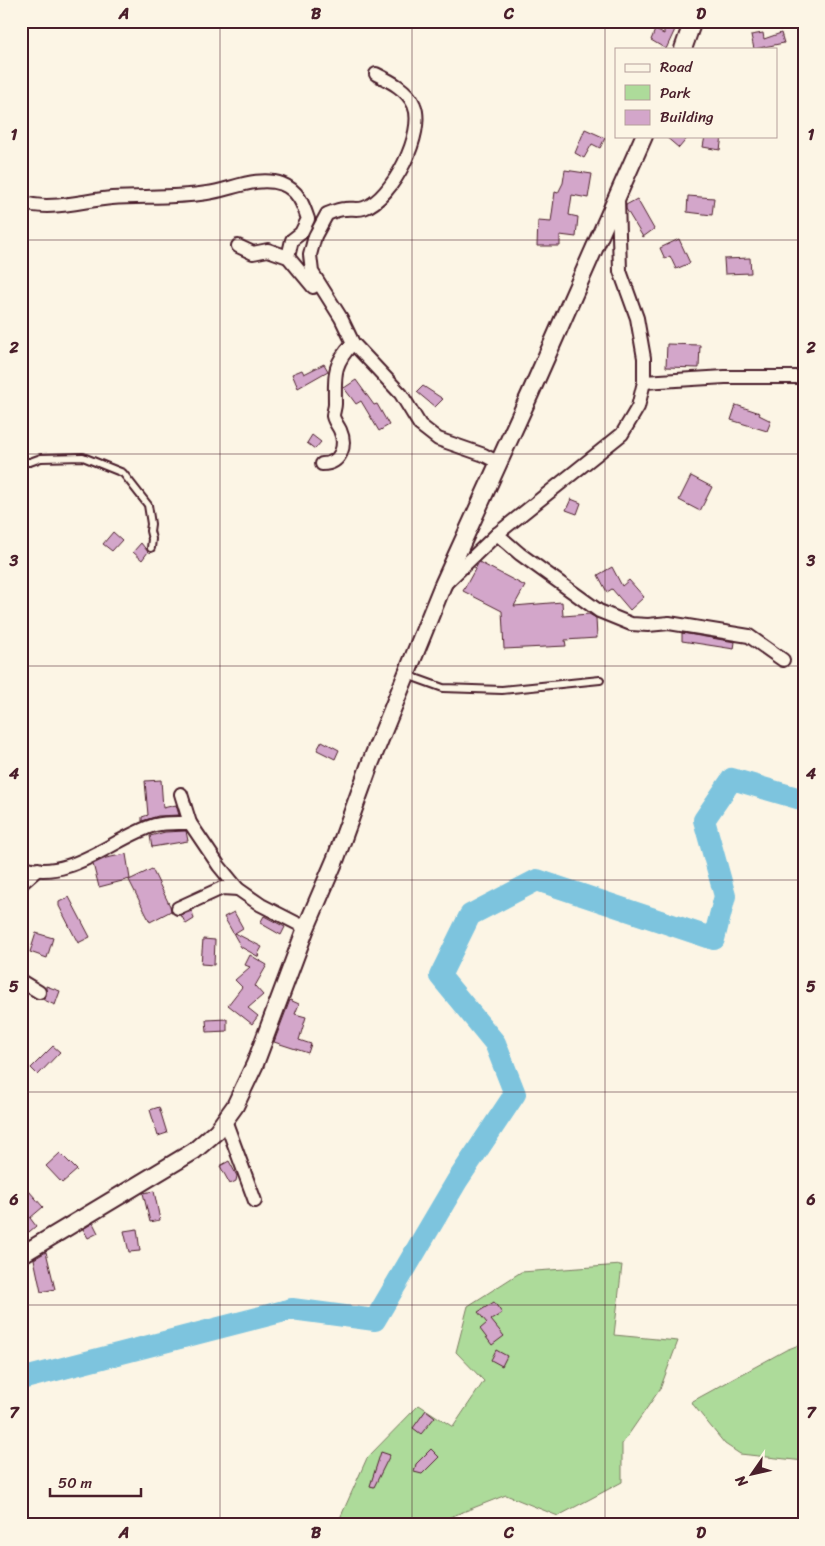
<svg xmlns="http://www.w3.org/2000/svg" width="825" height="1546" font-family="Sriracha,sans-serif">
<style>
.green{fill:#addb9a;stroke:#7c7d62}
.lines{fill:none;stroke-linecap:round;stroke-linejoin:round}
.river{stroke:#7dc4de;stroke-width:22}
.building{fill:#d3a6ca;stroke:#4a1f2b}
.service-casing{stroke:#4a1f2b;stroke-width:10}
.minor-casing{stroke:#4a1f2b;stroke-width:16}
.tertiary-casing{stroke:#4a1f2b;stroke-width:20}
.service{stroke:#fcf5e5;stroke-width:6}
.minor{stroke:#fcf5e5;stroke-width:12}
.tertiary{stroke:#fcf5e5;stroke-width:16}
.grid{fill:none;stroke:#4a1f2b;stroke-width:1;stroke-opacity:0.55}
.neatline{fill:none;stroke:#4a1f2b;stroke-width:2}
.grid-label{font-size:16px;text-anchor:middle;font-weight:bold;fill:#4a1f2b}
</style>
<rect width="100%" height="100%" fill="#fcf5e5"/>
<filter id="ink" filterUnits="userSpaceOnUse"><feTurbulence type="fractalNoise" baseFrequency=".02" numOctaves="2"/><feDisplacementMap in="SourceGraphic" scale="10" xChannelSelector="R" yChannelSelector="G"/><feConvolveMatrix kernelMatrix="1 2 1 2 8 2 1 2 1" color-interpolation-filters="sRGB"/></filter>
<g filter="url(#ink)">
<!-- green -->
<g class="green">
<polygon points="622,1265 614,1335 678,1341 660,1389 622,1444 622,1482 558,1516 506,1495 430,1525 337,1525 367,1458 419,1405 453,1427 484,1381 456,1352 468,1306 521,1272"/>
<polygon points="804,1343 804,1461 740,1454 725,1444 691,1402 786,1350"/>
</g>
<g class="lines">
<!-- river -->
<polyline class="river" points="21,1379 292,1309 375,1320 457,1181 515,1094 495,1043 440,976 470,915 537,880 714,939 725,896 704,820 732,779 804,800"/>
</g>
<!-- building -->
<g class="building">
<polygon points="664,21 679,21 666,49 651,40 655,30 664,34"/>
<polygon points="763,33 764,39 781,33 784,43 754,49 751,35"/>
<polygon points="585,129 605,138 600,148 592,144 584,158 575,153"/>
<polygon points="665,136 689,136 679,148"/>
<polygon points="705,136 722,136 720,150 703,147"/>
<polygon points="565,170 592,174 588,198 572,195 569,215 578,217 576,237 560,235 560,246 537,246 538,221 551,222 555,192 558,193 563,183"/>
<polygon points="688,196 714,198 712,215 687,212"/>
<polygon points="637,199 654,229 643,237 626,209 626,205"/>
<polygon points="679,239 690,263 676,269 670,256 665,259 660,248"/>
<polygon points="750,258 751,273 725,274 724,259"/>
<polygon points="667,344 700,345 699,368 666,367"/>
<polygon points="324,364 328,371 298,388 292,374 302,370 304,374"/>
<polygon points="356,380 374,405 377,404 389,425 379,431 361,401 356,404 344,388"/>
<polygon points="423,386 443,399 435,407 417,392"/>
<polygon points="736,405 760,413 759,415 771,421 767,431 731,420"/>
<polygon points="312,435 321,442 315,449 307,443"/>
<polygon points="691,476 712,487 700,511 679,500"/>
<polygon points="571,499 581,503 577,514 566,510"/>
<polygon points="113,532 122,540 112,551 103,544"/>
<polygon points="141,543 148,552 142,560 133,552"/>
<polygon points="479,562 525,586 514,606 562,602 563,616 589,614 596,618 597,638 565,640 566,646 504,649 502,611 463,591"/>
<polygon points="612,567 622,586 629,580 644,597 630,610 612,589 607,592 598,575"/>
<polygon points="682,633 735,642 734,649 682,641"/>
<polygon points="322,741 339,750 335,759 317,750"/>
<polygon points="161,780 163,808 176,805 179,815 158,816 142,821 142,817 148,815 145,781"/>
<polygon points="186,831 188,841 152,847 150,836 165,832"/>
<polygon points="126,854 130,879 99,887 93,864 106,858"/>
<polygon points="152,869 170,906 171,911 150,922 129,880"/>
<polygon points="69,897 90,937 78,943 59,906 59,902"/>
<polygon points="192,911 194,919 186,924 181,915"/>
<polygon points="234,912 243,928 235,933 262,947 258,954 259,957 241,947 224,917"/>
<polygon points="264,916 285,927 281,935 260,923"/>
<polygon points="36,933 53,938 47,958 30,952"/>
<polygon points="203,939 215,940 214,965 201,964"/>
<polygon points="250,955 267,965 255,986 263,995 248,1008 258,1016 252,1024 228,1005 242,987 235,980 250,967 245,965"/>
<polygon points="46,986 60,991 55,1005 42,999 46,996"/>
<polygon points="290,1000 299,1004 295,1014 306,1017 299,1040 311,1044 308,1053 274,1042"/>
<polygon points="227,1019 227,1031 207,1032 206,1020"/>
<polygon points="53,1046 60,1052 38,1075 31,1068"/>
<polygon points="159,1107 167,1133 158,1136 150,1110"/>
<polygon points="60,1153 77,1170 62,1183 46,1166"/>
<polygon points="229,1161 237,1176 236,1181 230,1184 220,1166"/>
<polygon points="21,1182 43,1207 30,1218 36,1226 29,1232 23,1225 21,1226"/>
<polygon points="154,1191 160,1220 150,1222 143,1193"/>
<polygon points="93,1223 98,1233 88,1238 83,1229"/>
<polygon points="137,1229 140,1251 129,1252 124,1231"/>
<polygon points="46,1252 55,1289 41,1292 34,1259"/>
<polygon points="494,1302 502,1313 491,1320 504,1336 492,1345 480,1329 487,1323 478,1312"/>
<polygon points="496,1350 507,1356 502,1366 491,1360"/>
<polygon points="426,1410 435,1417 421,1434 413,1428"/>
<polygon points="431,1449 439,1457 422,1474 414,1472 416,1464"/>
<polygon points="381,1452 390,1455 374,1487 370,1486"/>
</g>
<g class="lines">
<defs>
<g id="service">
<polyline points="21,462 30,462 41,458 83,457 123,473 148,505 151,524 150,531 152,539 151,548"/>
<polyline points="407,675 443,688 502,690 600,680"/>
</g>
<g id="minor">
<path d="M376,74C390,81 408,90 414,105C426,132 392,199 364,208C358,210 351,208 345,209C339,209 332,212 327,214L315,236L310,255L312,272L341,318L353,343L401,394L420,425L438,439L484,455L499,463"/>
<path d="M21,202C49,212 84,200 112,198C143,196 176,198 207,193C230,190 258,175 282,184C298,190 303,204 308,219L301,233L292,240L288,257"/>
<polyline points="238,246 253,253 268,250 288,257 313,287"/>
<polyline points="644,382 725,377 804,377"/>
<path d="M322,464C341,464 347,446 340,430C338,426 334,421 333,416C333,412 335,408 335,404C335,376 332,365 353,343"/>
<polyline points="497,534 520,554 599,611 631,624 648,625 669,623 749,636 783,660"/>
<polyline points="446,583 497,534 622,434 638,407 644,382 644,358 637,318 620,271 618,199"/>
<polyline points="181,794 190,823 219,866 238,889 261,905 306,928"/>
<path d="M21,866C68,884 114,837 155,825C167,822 178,823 190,823"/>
<polyline points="21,884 38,869"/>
<polyline points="178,908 222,888 238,889"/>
<polyline points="21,981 39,992"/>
<polyline points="225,1120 255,1201"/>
</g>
<g id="tertiary">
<polyline points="683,49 693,21"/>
<polyline points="21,1255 194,1151 217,1131 235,1106 255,1064 306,928 336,858 370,764 442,587 530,394 644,136"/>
</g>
</defs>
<!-- service casing -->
<use href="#service" class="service-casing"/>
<!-- minor casing -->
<use href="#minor" class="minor-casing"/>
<!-- tertiary casing -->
<use href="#tertiary" class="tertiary-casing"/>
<!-- service -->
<use href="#service" class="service"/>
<!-- minor -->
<use href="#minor" class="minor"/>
<!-- tertiary -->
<use href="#tertiary" class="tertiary"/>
</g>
</g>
<!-- grid -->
<path class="grid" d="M220,21V1525M412,21V1525M605,21V1525M21,240H804M21,454H804M21,666H804M21,880H804M21,1092H804M21,1305H804"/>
<!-- margin -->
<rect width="825" height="1546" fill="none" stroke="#fcf5e5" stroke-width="55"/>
<!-- legend -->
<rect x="615" y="48" width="162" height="90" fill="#fcf5e5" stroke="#b59f9b"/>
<rect x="625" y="64" width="25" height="8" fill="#fcf5e5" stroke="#b59f9b"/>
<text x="660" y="72" font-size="15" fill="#4a1f2b">Road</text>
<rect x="625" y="85" width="25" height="15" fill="#addb9a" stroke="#b59f9b"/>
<text x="660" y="98" font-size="15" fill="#4a1f2b">Park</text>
<rect x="625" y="110" width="25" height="15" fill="#d3a6ca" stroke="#b59f9b"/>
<text x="660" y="122" font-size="15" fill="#4a1f2b">Building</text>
<!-- north arrow -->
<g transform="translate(752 1474) rotate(236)" stroke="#fcf5e5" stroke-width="4" paint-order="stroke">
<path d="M0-4L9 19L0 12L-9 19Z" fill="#4a1f2b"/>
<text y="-8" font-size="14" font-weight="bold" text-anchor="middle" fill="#4a1f2b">N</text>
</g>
<!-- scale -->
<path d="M50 1488v8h91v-8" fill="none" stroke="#4a1f2b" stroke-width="2.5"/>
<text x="58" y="1488" font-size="15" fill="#4a1f2b" stroke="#fcf5e5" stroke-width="4" paint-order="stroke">50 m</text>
<rect x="28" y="28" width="770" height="1490" class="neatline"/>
<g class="grid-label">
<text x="124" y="19">A</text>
<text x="316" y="19">B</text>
<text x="509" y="19">C</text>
<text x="701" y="19">D</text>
<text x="14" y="140">1</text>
<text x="811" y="140">1</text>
<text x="14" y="353">2</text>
<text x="811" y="353">2</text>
<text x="14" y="566">3</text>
<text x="811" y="566">3</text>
<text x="14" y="779">4</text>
<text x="811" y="779">4</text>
<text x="14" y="992">5</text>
<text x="811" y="992">5</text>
<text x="14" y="1205">6</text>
<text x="811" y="1205">6</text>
<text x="14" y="1418">7</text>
<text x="811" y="1418">7</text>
<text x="124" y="1538">A</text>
<text x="316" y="1538">B</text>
<text x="509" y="1538">C</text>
<text x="701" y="1538">D</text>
</g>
</svg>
